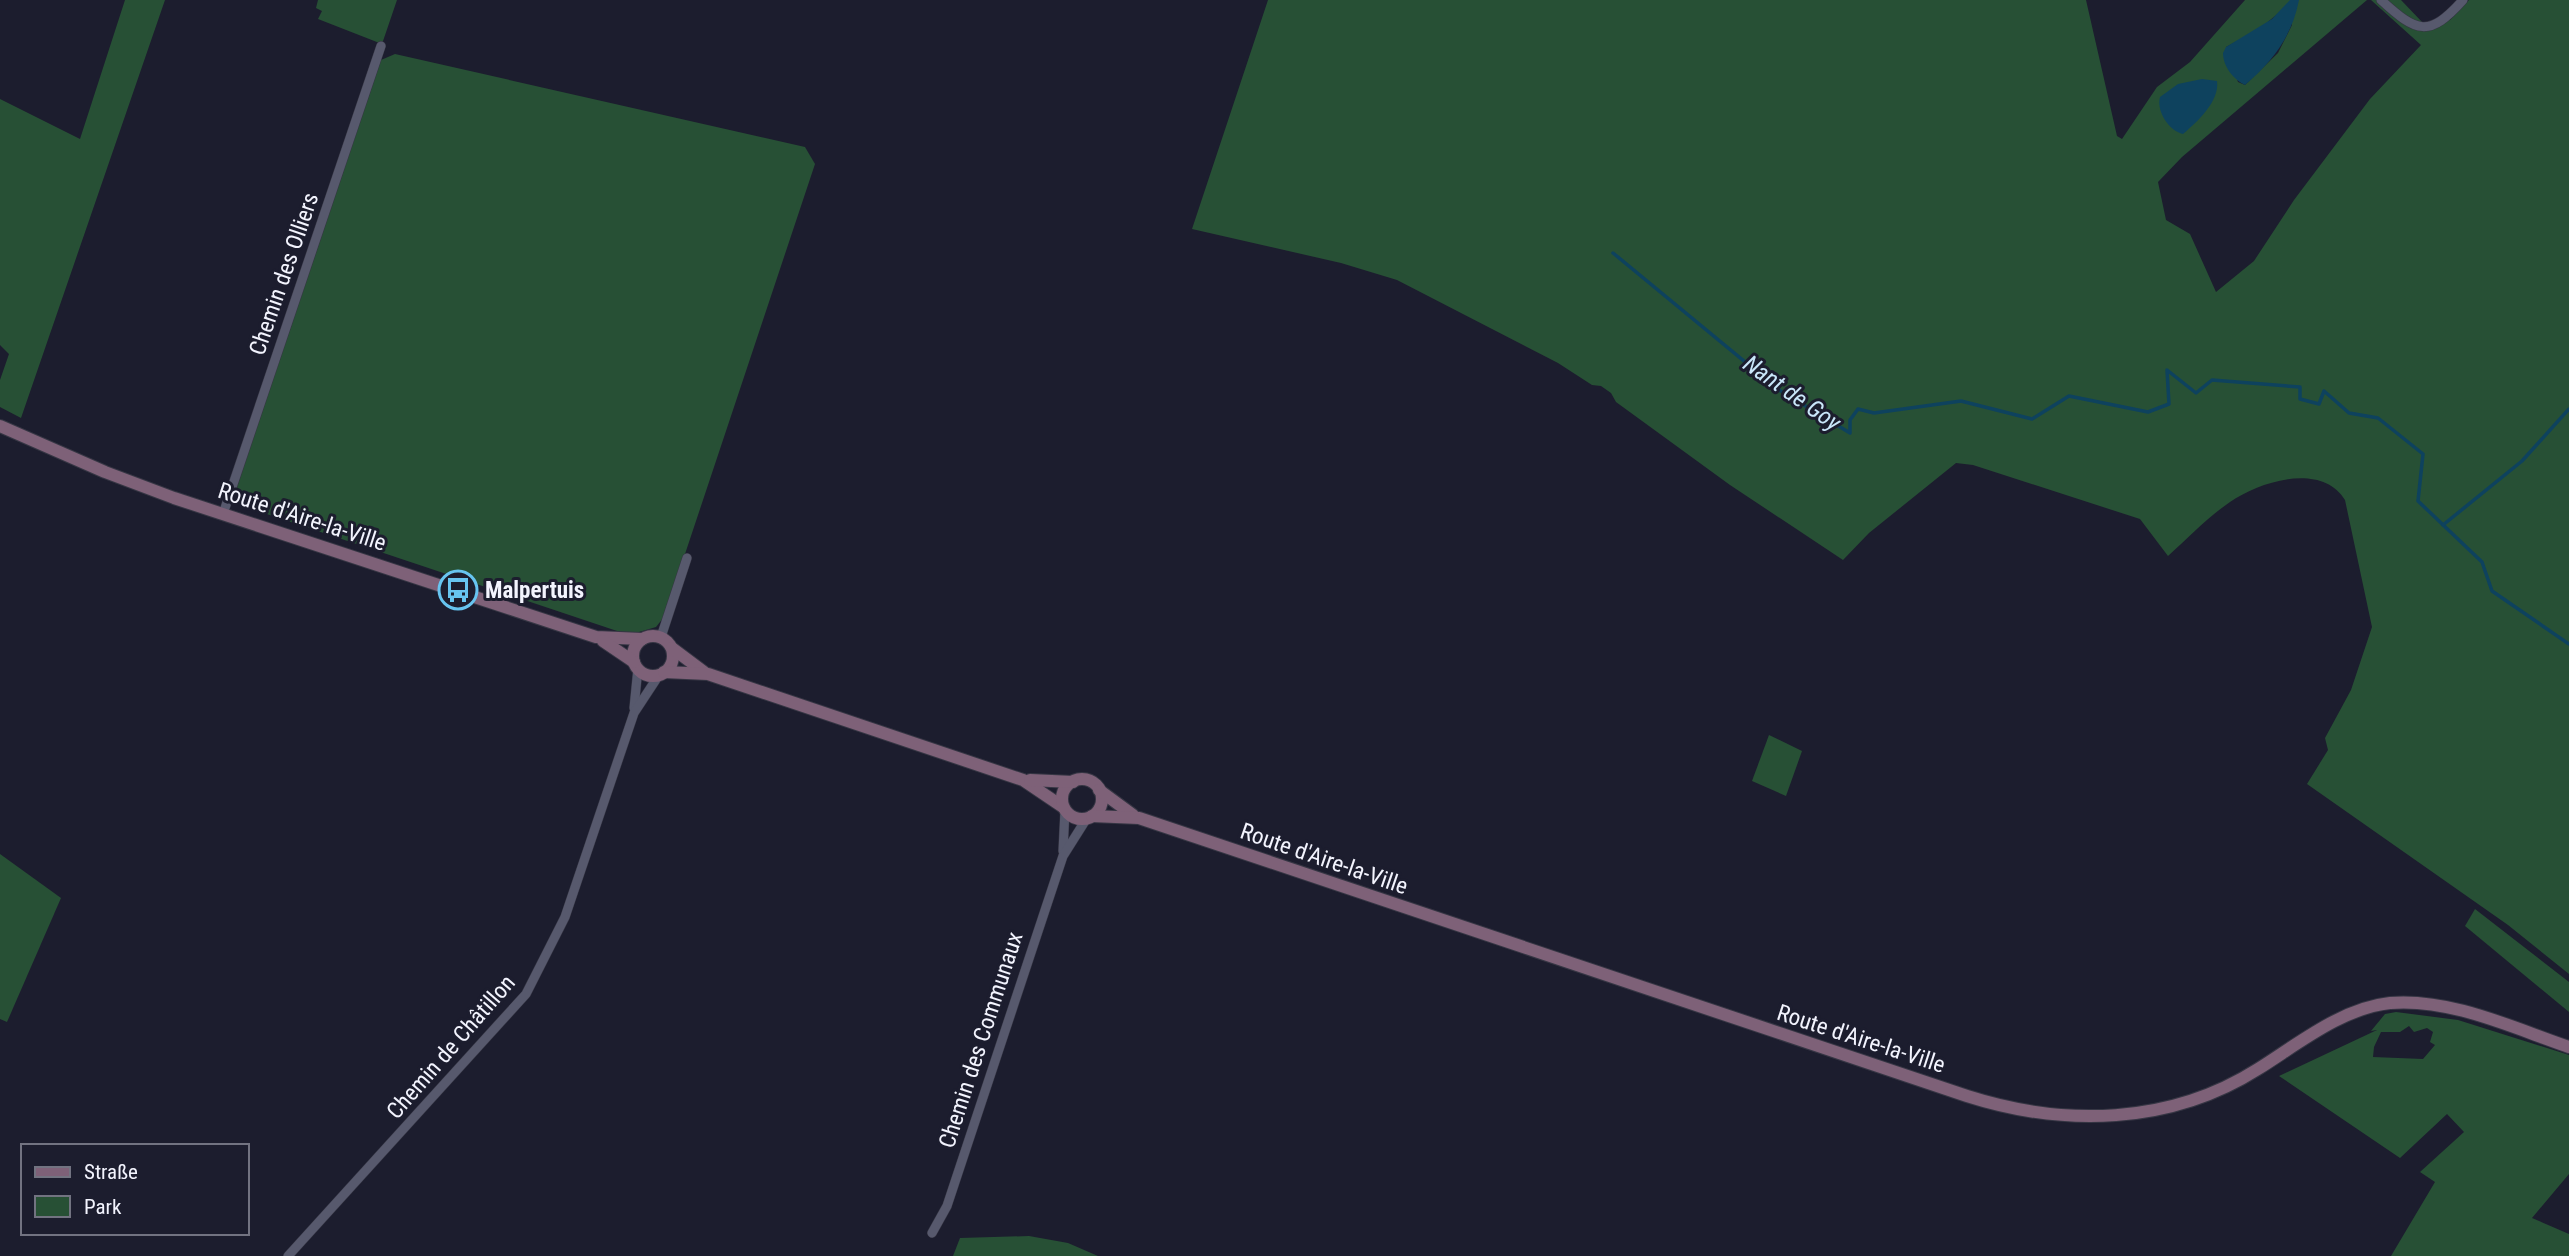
<svg xmlns="http://www.w3.org/2000/svg" width="2569" height="1256" font-family="'Roboto Condensed',sans-serif">
<style>
.green{fill:#275035;fill-rule:evenodd}
.water{fill:#0e425e}
.lines{fill:none;stroke-linecap:round;stroke-linejoin:round}
.stream{stroke:#0e425e;stroke-width:3.5}
.street-casing{stroke:#363644;stroke-width:10}
.secondary-casing{stroke:#363644;stroke-width:14}
.street{stroke:#57596d;stroke-width:9}
.secondary{stroke:#7e6178;stroke-width:12}
.labels{text-anchor:middle;dominant-baseline:central;stroke-width:6;stroke-linejoin:round;paint-order:stroke}
.street-label{font-size:23px;fill:#f3f4fe;stroke:#1c1d2e}
.poi-label{font-size:23px;font-weight:bold;fill:#f3f4fe;stroke:#1c1d2e;text-anchor:start}
.water-label{font-size:24px;font-style:italic;fill:#cae7fa;stroke:#1c1d2e}
</style>
<rect width="100%" height="100%" fill="#1c1d2e"/>
<!-- green -->
<g class="green">
<polygon points="125,0 165,0 21,418 0,407 0,380 9,354 0,345 0,99 80,139"/>
<polygon points="318,0 397,0 382,44 318,19 322,11 316,8"/>
<path d="M1268,0H2086L2117,136L2122,139L2157,87L2190,62L2245,0H2367L2182,157L2158,182L2166,220L2190,234L2216,292L2254,261L2294,200L2370,99L2421,45L2371,0H2401L2423,23L2450,20L2469,0H2569V974L2508,925L2307,784L2328,750L2325,738L2351,690L2372,627L2345,500C2322,462 2260,481 2230,502C2208,517 2188,538 2168,556L2140,519L1973,465L1956,463L1869,533L1843,560L1730,485L1616,402L1611,393L1601,386L1592,385L1558,363L1397,280L1341,263L1192,229ZM2286,7L2292,25L2278,53L2245,85L2238,82L2226,47L2258,30Z"/>
<polygon points="395,54 805,147 815,164 664,617 656,627 629,635 234,503 234,490 381,60"/>
<polygon points="1769,735 1802,751 1786,796 1752,781"/>
<polygon points="0,854 61,898 7,1022 0,1019"/>
<polygon points="2475,909 2569,982 2569,1012 2465,926"/>
<path d="M2396,1012L2458,1020L2569,1055V1174L2532,1218L2569,1234V1256H2391L2435,1182L2420,1172L2464,1132L2447,1114L2400,1158L2279,1076L2377,1030L2371,1031L2385,1014ZM2409,1026L2414,1032L2427,1028L2433,1032L2430,1042L2435,1045L2423,1059L2373,1057L2374,1047L2381,1032H2400Z"/>
<polygon points="1029,1236 1068,1243 1098,1256 953,1256 960,1238"/>
</g>
<!-- water -->
<g class="water">
<path d="M2290,0H2299C2292,36 2273,61 2245,85C2233,79 2223,66 2223,53L2226,47L2272,19Z"/>
<path d="M2202,79L2217,81C2220,101 2197,122 2183,134C2169,131 2156,111 2160,97L2178,84Z"/>
</g>
<g class="lines">
<!-- stream -->
<g class="stream">
<polyline points="1613,253 1779,390 1850,433 1850,420 1858,409 1874,413 1961,401 2032,419 2069,396 2148,412 2169,404 2167,370 2196,393 2212,380 2300,387 2300,399 2319,404 2324,391 2349,413 2378,418 2423,454 2418,501 2482,562 2492,591 2569,644"/>
<polyline points="2443,525 2522,461 2569,409"/>
</g>
<defs>
<g id="street">
<path d="M2381,0C2417,33 2429,38 2463,0"/>
<polyline points="223,514 381,46"/>
<polyline points="661,637 687,558"/>
<polyline points="634,708 638,668"/>
<polyline points="1063,851 1065,810"/>
<polyline points="932,1233 947,1206 1063,856 1087,818"/>
<polyline points="288,1256 526,994 565,917 634,713 659,675"/>
</g>
<g id="secondary">
<polyline points="0,426 105,472 174,498 596,637 642,639"/>
<circle cx="653" cy="656" r="20"/>
<polyline points="603,641 634,662"/>
<polyline points="672,648 704,672"/>
<polyline points="664,672 708,674 1023,780 1063,807"/>
<circle cx="1082" cy="799" r="20"/>
<polyline points="1030,780 1073,782"/>
<polyline points="1099,790 1133,815"/>
<path d="M1092,816L1139,818L1967,1096C2064,1127 2170,1125 2258,1069C2298,1044 2342,1008 2390,1003C2451,998 2513,1028 2569,1047"/>
</g>
</defs>
<!-- street casing -->
<use href="#street" class="street-casing"/>
<!-- secondary casing -->
<use href="#secondary" class="secondary-casing"/>
<!-- street -->
<use href="#street" class="street"/>
<!-- secondary -->
<use href="#secondary" class="secondary"/>
</g>
<!-- icons -->
<defs>
<symbol id="bus-ring" viewBox="-11 -11 22 22"><circle r="9.5" fill="#1c1d2e" stroke="#67c4f0" stroke-width="1.5"/><path d="M-5-6H5V4H4V6H2V4H-2V6H-4V4H-5ZM-3.5-4V0h7V-4ZM-3.5 1.2v1.5H-2V1.2ZM2 1.2v1.5H3.5V1.2Z" fill="#67c4f0"/></symbol>
</defs>
<g fill-rule="evenodd">
<use href="#bus-ring" x="436" y="568" width="44" height="44"/>
</g>
<g class="labels">
<!-- street labels -->
<g class="street-label">
<text transform="translate(284 274) rotate(-71)">Chemin des Olliers</text>
<text transform="translate(302 517) rotate(18)">Route d'Aire-la-Ville</text>
<text transform="translate(1324 859) rotate(19)">Route d'Aire-la-Ville</text>
<text transform="translate(1861 1039) rotate(18)">Route d'Aire-la-Ville</text>
<text transform="translate(981 1040) rotate(-72)">Chemin des Communaux</text>
<text transform="translate(451 1047) rotate(-49)">Chemin de Châtillon</text>
</g>
<!-- poi labels -->
<g class="poi-label">
<text x="485" y="590">Malpertuis</text>
</g>
<!-- water labels -->
<g class="water-label">
<text transform="translate(1792 393) rotate(35)">Nant de Goy</text>
</g>
</g>
<!-- legend -->
<rect x="21" y="1144" width="228" height="91" fill="#1c1d2e" stroke="#727381" stroke-width="2"/>
<rect x="35" y="1167" width="35" height="10" fill="#7e6178" stroke="#727381" stroke-width="2"/>
<text x="84" y="1179" font-size="21" fill="#f3f4fe">Straße</text>
<rect x="35" y="1196" width="35" height="21" fill="#275035" stroke="#727381" stroke-width="2"/>
<text x="84" y="1214" font-size="21" fill="#f3f4fe">Park</text>
</svg>
